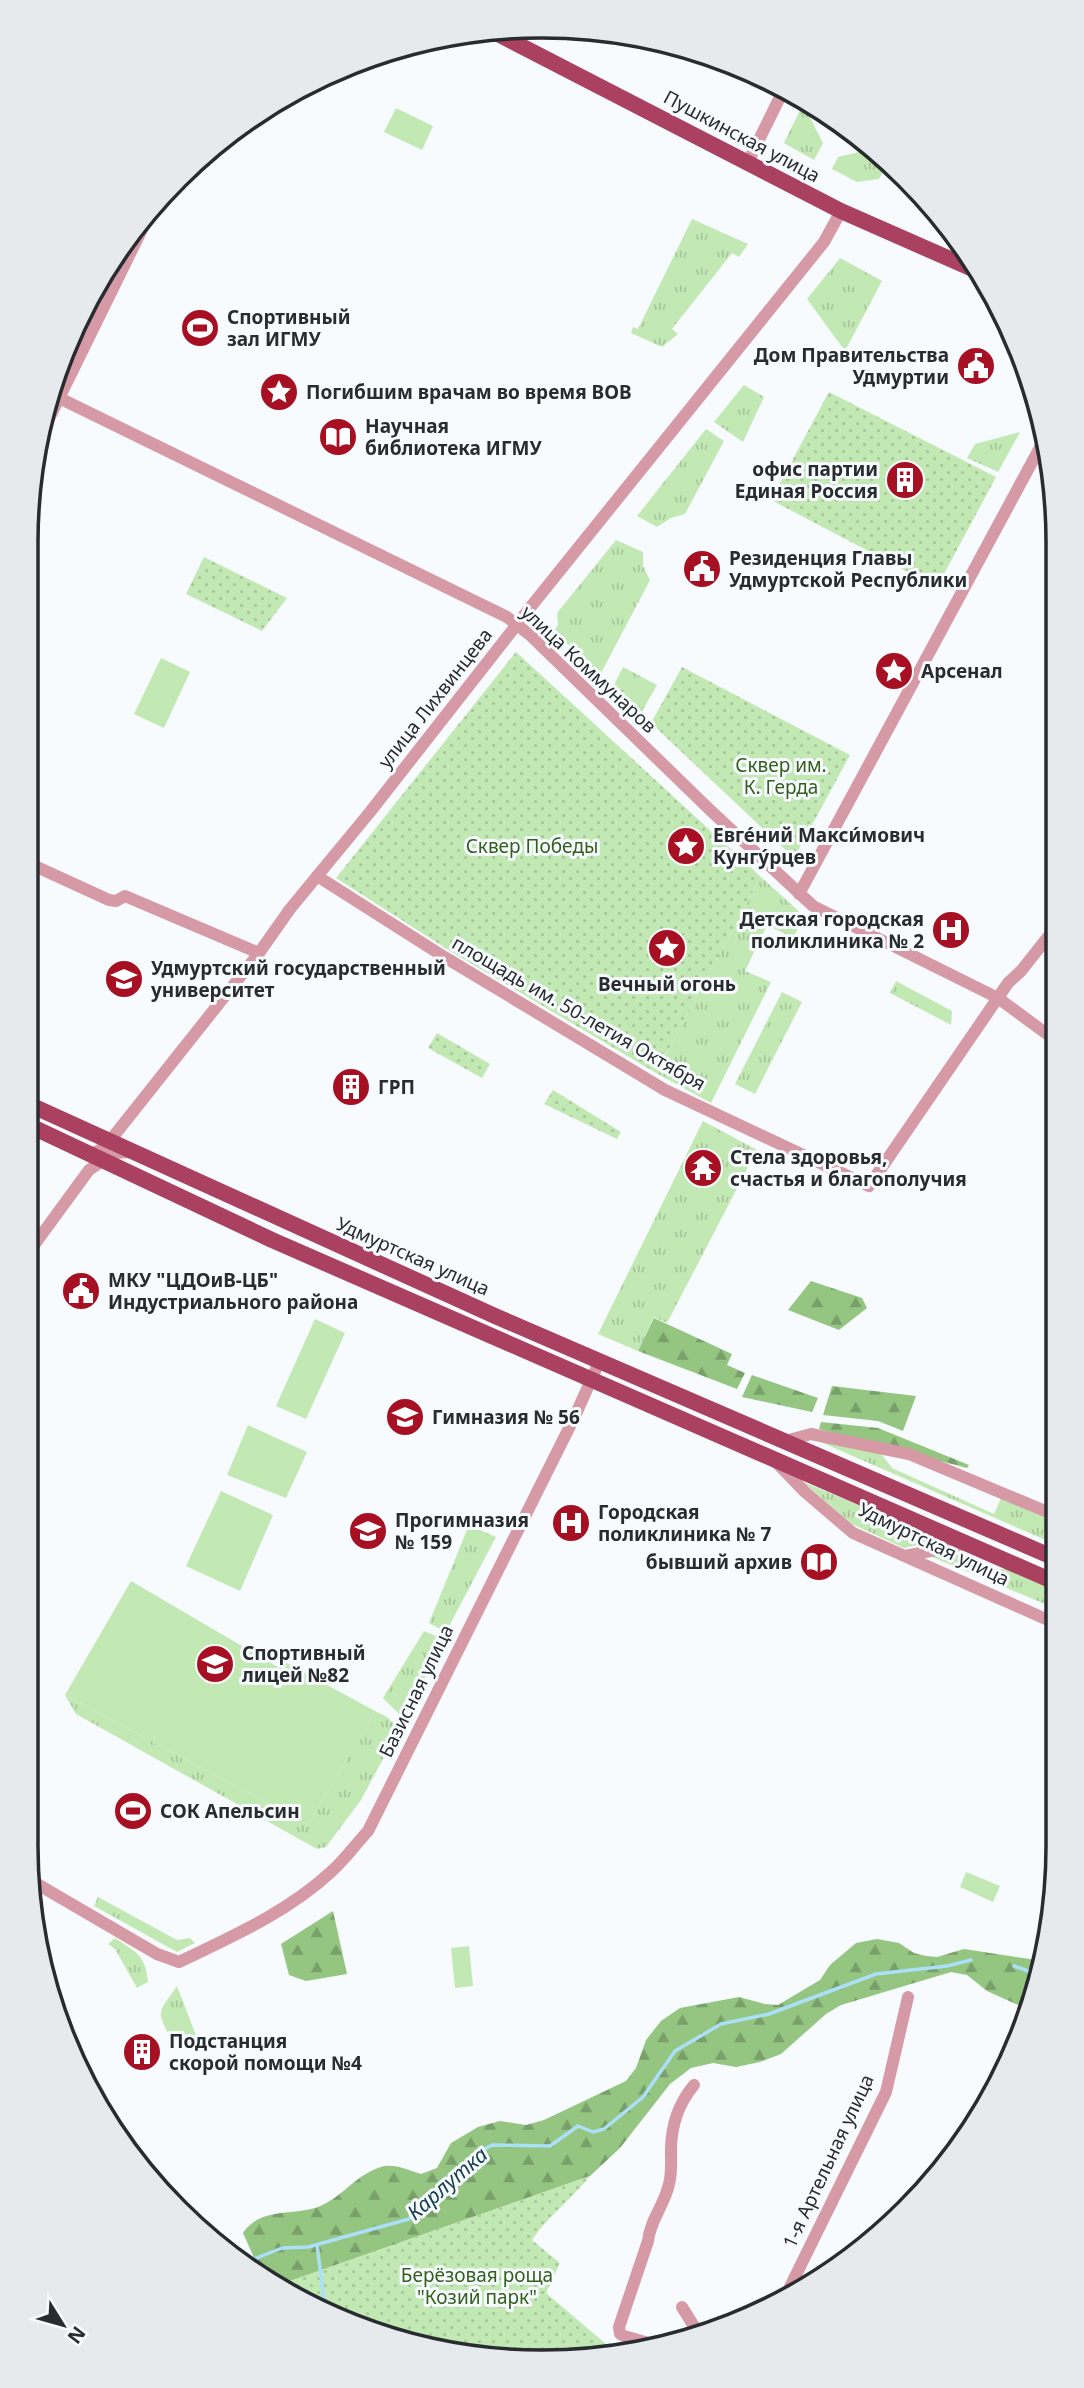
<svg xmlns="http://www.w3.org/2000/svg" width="1084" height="2388" font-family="'Noto Sans',sans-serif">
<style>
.grass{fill:url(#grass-tufts)}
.forest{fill:url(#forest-firs)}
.park{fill:url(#park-dots)}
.pitch{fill:#c2e8b4}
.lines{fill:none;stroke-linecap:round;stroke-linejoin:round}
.stream{stroke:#abe0f8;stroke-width:3.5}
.minor{stroke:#d699a6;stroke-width:12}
.major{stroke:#ab4161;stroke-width:16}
.labels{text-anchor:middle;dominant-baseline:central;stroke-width:6;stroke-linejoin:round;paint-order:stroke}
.street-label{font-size:19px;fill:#282c2f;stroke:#f7fbfe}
.poi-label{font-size:19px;font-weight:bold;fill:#282c2f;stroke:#f7fbfe;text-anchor:start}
.park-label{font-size:19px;fill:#325f1c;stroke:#f7fbfe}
.water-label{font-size:21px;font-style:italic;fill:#143f4f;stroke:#f7fbfe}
.rim{fill:none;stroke:#282c2f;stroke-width:3.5}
</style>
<defs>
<pattern id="grass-tufts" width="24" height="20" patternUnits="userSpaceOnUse" patternTransform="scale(1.75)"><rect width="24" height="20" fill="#c2e8b4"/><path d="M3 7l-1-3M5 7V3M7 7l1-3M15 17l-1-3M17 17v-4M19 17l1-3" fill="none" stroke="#a7c79b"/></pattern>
<pattern id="forest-firs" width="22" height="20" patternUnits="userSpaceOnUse" patternTransform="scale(1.75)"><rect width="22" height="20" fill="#94c581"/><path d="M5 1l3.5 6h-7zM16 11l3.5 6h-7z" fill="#79a06a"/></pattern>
<pattern id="park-dots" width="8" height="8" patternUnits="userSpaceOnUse" patternTransform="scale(1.75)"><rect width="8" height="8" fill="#c2e8b4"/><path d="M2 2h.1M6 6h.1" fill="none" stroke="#a7c79b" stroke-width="1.8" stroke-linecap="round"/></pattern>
</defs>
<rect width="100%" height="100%" fill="#f7fbfe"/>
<!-- grass -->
<g class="grass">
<polygon points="803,104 823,143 814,160 784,143"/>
<polygon points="872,149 887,164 879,179 857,182 832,169 838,157"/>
<polygon points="692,219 748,244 739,257 732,253 672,329 678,334 662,347 631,333 633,327 638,329"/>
<polygon points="840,258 882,281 845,351 807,299"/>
<polygon points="744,385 764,397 743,442 714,422"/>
<polygon points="706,429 724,441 685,514 671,518 657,527 637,516"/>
<polygon points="1020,432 998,472 967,458 975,444"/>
<polygon points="616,540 643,552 643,566 650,580 600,675 554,631 558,625 557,613"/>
<polygon points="623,667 657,685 641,713 613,687"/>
<polygon points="761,877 804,916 793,938 767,925 745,971 771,982 711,1103 656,1073"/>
<polygon points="896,981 952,1011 951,1025 890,993"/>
<polygon points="782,992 802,1002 755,1094 735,1084"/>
<polygon points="703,1121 757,1150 667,1323 654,1317 638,1351 598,1334"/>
<polygon points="816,1440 879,1451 892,1468 994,1514 1001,1498 1057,1522 1057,1545"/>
<polygon points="803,1482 942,1540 904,1548 852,1524"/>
<polygon points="469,1525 496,1537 446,1632 429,1623"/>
<polygon points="951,1552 994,1569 1009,1569 1057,1590 1057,1609 927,1555"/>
<polygon points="424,1631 445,1640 404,1719 383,1698"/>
<polygon points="65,1695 308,1825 375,1711 387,1717 399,1729 361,1800 326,1847 317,1849 76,1714"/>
<polygon points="98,1897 177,1940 190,1938 195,1943 177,1952 94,1906"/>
<path d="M115,1938C137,1953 145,1954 148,1982L137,1988L115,1949L108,1944Z"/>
<path d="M177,1986L202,2051L184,2044L178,2032L170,2036C154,2010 161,2010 177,1986Z"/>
</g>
<!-- forest -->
<g class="forest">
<polygon points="811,1281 862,1298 867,1308 839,1330 788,1310"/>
<polygon points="654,1318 732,1354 727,1365 745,1373 737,1389 638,1351"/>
<polygon points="752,1375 818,1398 812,1412 742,1397"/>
<polygon points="832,1386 916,1396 903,1431 878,1421 823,1415"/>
<polygon points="821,1422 878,1428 969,1465 967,1468 819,1429"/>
<polygon points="333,1911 347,1974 306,1981 289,1975 281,1944"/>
<path d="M877,1939L899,1943L914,1953L926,1956L937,1957L964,1949L1030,1959L1042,1964L1029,2010L987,1991L967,1975L951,1972L841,2005L826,2014L781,2054L760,2062L736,2067L713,2063L691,2068L670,2084L620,2148L590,2176L276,2286L261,2273L243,2233C260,2207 292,2216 318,2207C340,2199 355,2176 378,2168C392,2162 407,2170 421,2174L437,2168L451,2143L478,2127L500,2121L526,2125L544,2120L626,2081L636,2068L646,2040L661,2021L680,2008L739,1997L765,2004L778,2005L820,1980L830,1965L856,1943Z"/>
</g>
<!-- park -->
<g class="park">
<polygon points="829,392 996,477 937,587 771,500"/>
<polygon points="204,557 287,598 262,631 186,594"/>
<polygon points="516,652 761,877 656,1073 450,951 336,878"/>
<polygon points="682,667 850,755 794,858 651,723"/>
<polygon points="437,1033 490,1064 482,1078 428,1048"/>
<polygon points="553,1090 621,1132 617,1139 544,1104"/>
<path d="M590,2176C572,2199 548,2216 532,2240L560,2263L546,2293L606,2344L629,2353L610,2357L442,2352L284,2293L276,2286Z"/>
</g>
<!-- pitch -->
<g class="pitch">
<polygon points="396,108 433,126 422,150 384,132"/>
<polygon points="161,658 190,672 164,728 134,714"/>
<polygon points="315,1319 345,1333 306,1419 276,1406"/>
<polygon points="248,1425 307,1452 286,1498 227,1475"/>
<polygon points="221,1491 273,1515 240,1591 186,1566"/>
<polygon points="131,1581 276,1666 287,1663 375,1711 308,1825 65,1695"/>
<polygon points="966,1872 1000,1886 993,1902 960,1887"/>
<polygon points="469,1946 473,1986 455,1988 451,1948"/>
</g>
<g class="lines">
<!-- stream -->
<g class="stream">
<polyline points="1014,1966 1039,1975"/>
<polyline points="317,2245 324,2300 329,2310"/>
<polyline points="247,2262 282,2248 308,2247 409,2219 422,2200 439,2195 461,2175 474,2155 492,2145 550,2146 578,2126 593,2132 604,2129 643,2097 675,2051 721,2024 769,2014 876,1974 947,1966 971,1960"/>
</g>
<!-- minor -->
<g class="minor">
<polyline points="748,162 783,91"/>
<polyline points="51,394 507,617 530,635 709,809 813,906 998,998 1055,1040"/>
<polyline points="36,445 153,207"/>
<polyline points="26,862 109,900 116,901 125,896 259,953"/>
<polyline points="317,876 446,958 665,1090 869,1186 1008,983 1021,971 1055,928"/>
<polyline points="799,894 1044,440"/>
<polyline points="90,1154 100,1150 109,1142 259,953 290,909 370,812 529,609 824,242 841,211"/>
<polyline points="26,1256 89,1170 114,1153 130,1152"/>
<polyline points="785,1441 811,1434 909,1454 1057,1516"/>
<polyline points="777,1463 805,1492 853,1533 1057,1624"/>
<polyline points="905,1556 966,1544"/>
<path d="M32,1881L157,1954L179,1962C233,1936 288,1912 332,1871C345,1859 356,1844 368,1831L575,1416L600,1360"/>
<polyline points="787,2298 790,2287 886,2092 908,1997"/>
<polyline points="682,2307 700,2336"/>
<path d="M659,2346L624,2336L620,2334L619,2327L648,2241C650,2220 665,2204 669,2184C672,2173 671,2163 671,2151C671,2126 678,2104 694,2085"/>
</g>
<!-- major -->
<g class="major">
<polyline points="492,31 841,211 975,270"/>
<polyline points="26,1103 495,1316 1057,1559"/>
<polyline points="26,1124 272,1240 1057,1583"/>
</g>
</g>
<!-- icons -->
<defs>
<symbol id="stadium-disc" viewBox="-11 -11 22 22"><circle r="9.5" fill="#a70f23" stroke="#f7fbfe"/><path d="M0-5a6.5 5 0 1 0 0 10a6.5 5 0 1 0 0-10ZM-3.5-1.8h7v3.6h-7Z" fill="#fff"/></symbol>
<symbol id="civic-disc" viewBox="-11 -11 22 22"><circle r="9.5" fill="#a70f23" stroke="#f7fbfe"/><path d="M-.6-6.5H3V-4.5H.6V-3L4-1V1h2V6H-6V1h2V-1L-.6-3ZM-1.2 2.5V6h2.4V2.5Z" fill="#fff"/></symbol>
<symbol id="sight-disc" viewBox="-11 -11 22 22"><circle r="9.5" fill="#a70f23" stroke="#f7fbfe"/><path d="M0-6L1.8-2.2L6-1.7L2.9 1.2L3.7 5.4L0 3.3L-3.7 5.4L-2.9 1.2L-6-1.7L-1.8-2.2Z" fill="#fff"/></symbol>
<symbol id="library-disc" viewBox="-11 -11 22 22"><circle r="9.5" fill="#a70f23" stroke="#f7fbfe"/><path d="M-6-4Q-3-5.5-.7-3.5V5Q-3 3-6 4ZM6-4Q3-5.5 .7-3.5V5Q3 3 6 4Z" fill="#fff"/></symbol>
<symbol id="building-disc" viewBox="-11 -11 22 22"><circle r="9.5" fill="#a70f23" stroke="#f7fbfe"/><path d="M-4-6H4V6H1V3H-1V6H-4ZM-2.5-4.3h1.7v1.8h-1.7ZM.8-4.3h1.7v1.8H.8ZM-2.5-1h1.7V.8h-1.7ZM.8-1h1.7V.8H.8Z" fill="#fff"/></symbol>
<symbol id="hospital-disc" viewBox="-11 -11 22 22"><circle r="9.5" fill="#a70f23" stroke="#f7fbfe"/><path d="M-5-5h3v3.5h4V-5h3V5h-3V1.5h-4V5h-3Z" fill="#fff"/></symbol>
<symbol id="university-disc" viewBox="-11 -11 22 22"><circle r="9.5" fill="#a70f23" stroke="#f7fbfe"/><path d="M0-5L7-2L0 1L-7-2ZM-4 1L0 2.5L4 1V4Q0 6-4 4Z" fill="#fff"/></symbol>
<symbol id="temple-disc" viewBox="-11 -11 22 22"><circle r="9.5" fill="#a70f23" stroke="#f7fbfe"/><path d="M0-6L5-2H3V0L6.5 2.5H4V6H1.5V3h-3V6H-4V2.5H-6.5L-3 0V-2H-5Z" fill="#fff"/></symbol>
<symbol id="school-disc" viewBox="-11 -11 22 22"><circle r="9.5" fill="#a70f23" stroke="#f7fbfe"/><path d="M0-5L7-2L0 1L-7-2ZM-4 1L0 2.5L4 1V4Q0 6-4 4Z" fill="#fff"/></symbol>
</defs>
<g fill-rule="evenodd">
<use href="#stadium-disc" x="178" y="306" width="44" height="44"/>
<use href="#civic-disc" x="954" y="344" width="44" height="44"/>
<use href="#sight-disc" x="257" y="370" width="44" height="44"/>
<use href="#library-disc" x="316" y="415" width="44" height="44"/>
<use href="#building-disc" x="883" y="458" width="44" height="44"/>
<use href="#civic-disc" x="680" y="547" width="44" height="44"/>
<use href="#sight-disc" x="872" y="649" width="44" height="44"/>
<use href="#sight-disc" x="664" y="824" width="44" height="44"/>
<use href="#hospital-disc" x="929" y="908" width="44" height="44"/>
<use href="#sight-disc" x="645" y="926" width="44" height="44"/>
<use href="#university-disc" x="102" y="957" width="44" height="44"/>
<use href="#building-disc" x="329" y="1065" width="44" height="44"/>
<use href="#temple-disc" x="681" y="1146" width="44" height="44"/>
<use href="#civic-disc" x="59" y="1269" width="44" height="44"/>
<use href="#school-disc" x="383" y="1395" width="44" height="44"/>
<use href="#hospital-disc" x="549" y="1501" width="44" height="44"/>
<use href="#school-disc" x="346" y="1509" width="44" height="44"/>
<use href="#library-disc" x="797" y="1540" width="44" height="44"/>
<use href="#school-disc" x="193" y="1642" width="44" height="44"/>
<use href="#stadium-disc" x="111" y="1789" width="44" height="44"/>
<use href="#building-disc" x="120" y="2030" width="44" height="44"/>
</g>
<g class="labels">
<!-- street labels -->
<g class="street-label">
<text transform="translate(742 136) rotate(28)">Пушкинская улица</text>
<text transform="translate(589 669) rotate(43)">улица Коммунаров</text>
<text transform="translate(435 698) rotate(-52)">улица Лихвинцева</text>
<text transform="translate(579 1013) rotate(30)">площадь им. 50-летия Октября</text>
<text transform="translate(413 1256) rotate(24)">Удмуртская улица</text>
<text transform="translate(934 1544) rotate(26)">Удмуртская улица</text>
<text transform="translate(416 1691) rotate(-64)">Базисная улица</text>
<text transform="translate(828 2161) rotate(-65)">1-я Артельная улица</text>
</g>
<!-- poi labels -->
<g class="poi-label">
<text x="227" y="317">Спортивный<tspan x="227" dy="22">зал ИГМУ</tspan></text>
<text x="949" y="355" text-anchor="end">Дом Правительства<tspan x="949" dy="22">Удмуртии</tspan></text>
<text x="306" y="392">Погибшим врачам во время ВОВ</text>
<text x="365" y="426">Научная<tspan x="365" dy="22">библиотека ИГМУ</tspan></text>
<text x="878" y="469" text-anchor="end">офис партии<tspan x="878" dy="22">Единая Россия</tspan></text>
<text x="729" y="558">Резиденция Главы<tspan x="729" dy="22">Удмуртской Республики</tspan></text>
<text x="921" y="671">Арсенал</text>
<text x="713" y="835">Евге́ний Макси́мович<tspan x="713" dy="22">Кунгу́рцев</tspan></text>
<text x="924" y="919" text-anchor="end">Детская городская<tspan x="924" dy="22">поликлиника № 2</tspan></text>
<text x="151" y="968">Удмуртский государственный<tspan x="151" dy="22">университет</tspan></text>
<text x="667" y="984" text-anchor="middle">Вечный огонь</text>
<text x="378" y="1087">ГРП</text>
<text x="730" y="1157">Стела здоровья,<tspan x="730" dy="22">счастья и благополучия</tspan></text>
<text x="108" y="1280">МКУ "ЦДОиВ-ЦБ"<tspan x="108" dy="22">Индустриального района</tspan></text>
<text x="432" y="1417">Гимназия № 56</text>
<text x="598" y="1512">Городская<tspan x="598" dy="22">поликлиника № 7</tspan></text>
<text x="395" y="1520">Прогимназия<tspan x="395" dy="22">№ 159</tspan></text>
<text x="792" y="1562" text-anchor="end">бывший архив</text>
<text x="242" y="1653">Спортивный<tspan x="242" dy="22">лицей №82</tspan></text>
<text x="160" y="1811">СОК Апельсин</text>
<text x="169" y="2041">Подстанция<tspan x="169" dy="22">скорой помощи №4</tspan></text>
</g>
<!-- park labels -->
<g class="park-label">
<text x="781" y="765">Сквер им.<tspan x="781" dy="22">К. Герда</tspan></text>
<text x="532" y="846">Сквер Победы</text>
<text x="477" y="2275">Берёзовая роща<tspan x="477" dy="22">"Козий парк"</tspan></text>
</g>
<!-- water labels -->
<g class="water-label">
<text transform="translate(447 2183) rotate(-41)">Карлутка</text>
</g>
</g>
<!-- crop -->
<path d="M0 0H1084V2388H0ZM542 38H542A504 504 0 0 1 1046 542V1846A504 504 0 0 1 542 2350H542A504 504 0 0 1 38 1846V542A504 504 0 0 1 542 38Z" fill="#e6eaed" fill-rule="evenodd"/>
<path class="rim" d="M542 38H542A504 504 0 0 1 1046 542V1846A504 504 0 0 1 542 2350H542A504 504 0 0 1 38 1846V542A504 504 0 0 1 542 38Z"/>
<!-- north arrow -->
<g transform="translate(63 2325) rotate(127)" stroke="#f7fbfe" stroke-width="5" paint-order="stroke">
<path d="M0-5L12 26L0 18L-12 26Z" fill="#282c2f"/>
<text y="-10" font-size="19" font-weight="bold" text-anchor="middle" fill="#282c2f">N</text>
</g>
</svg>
